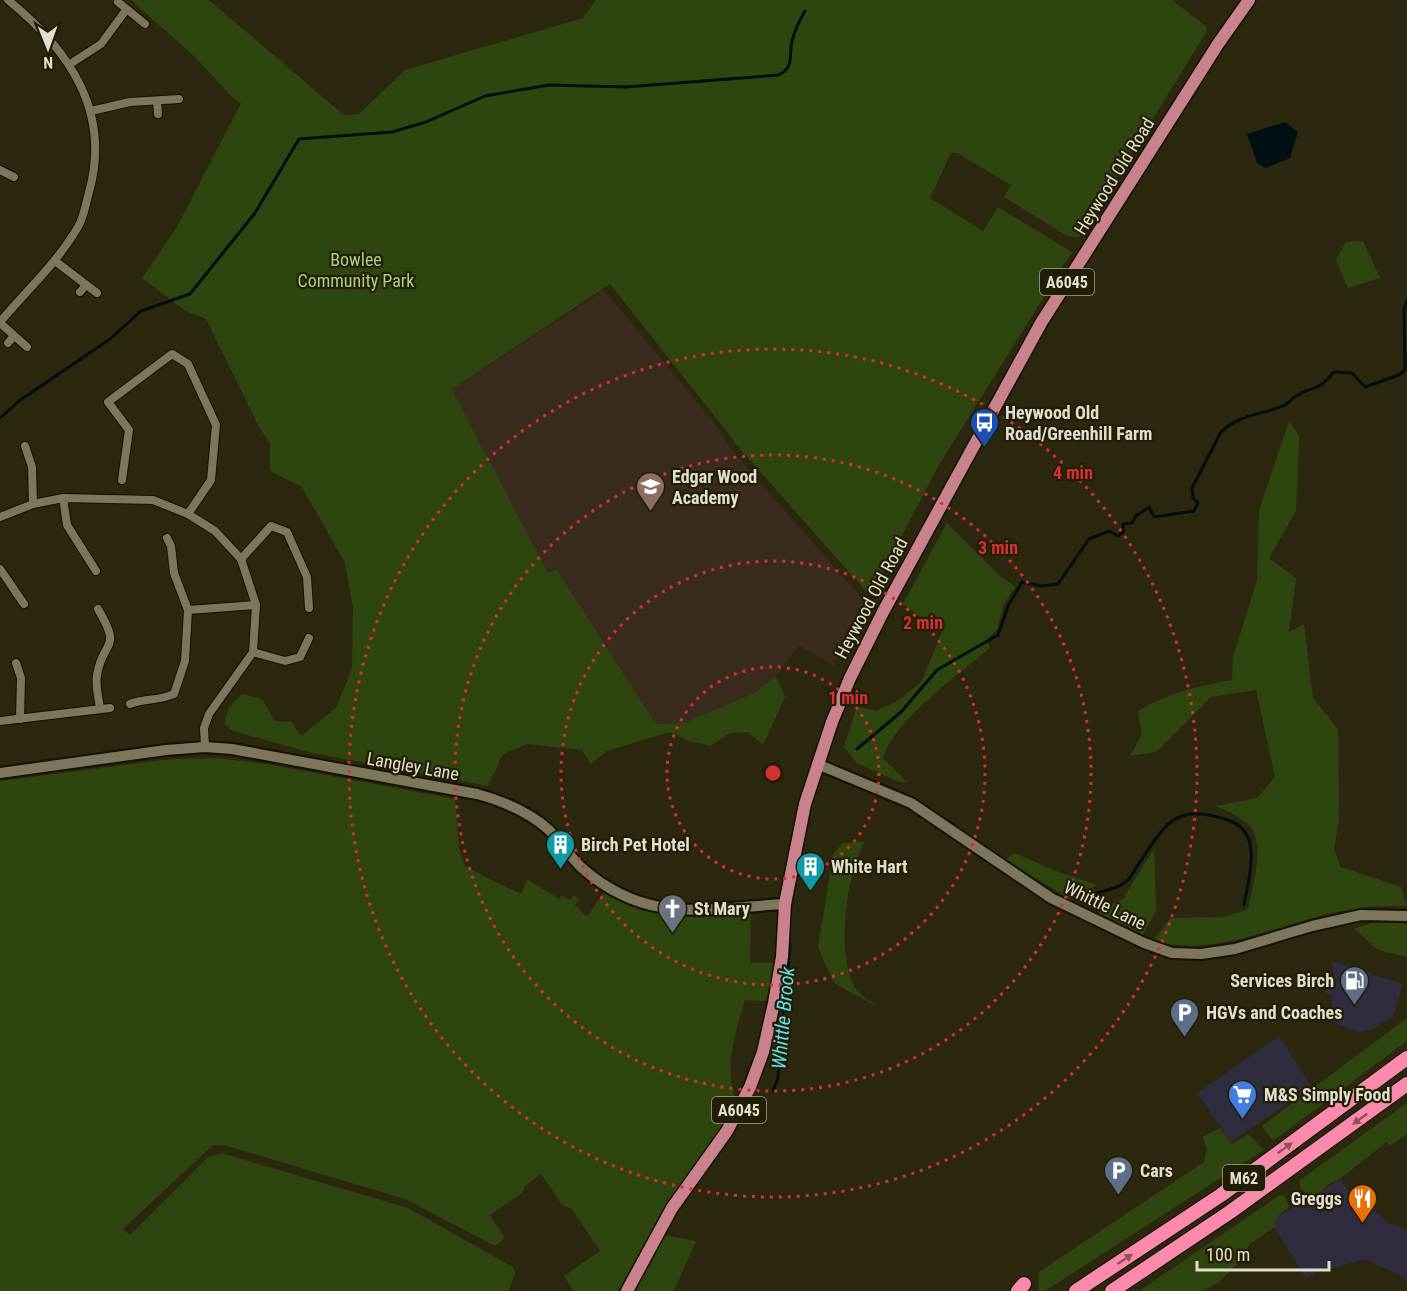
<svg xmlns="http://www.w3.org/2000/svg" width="1407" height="1291" font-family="'Roboto Condensed',sans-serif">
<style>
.commercial{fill:#2e2c3d}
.education{fill:#392c1e}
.green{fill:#2e4510}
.water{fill:#001012}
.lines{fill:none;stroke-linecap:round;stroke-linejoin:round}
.stream{stroke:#001012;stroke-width:3}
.street-casing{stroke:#151000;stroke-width:10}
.secondary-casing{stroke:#151000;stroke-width:14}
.primary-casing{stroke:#151000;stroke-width:15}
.highway-casing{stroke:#151000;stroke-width:16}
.street{stroke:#7c775c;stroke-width:8}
.secondary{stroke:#7c775c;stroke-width:10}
.primary{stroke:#c9828d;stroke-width:12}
.highway{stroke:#fc8aad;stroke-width:14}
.oneway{fill:#8f545a}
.ring{fill:none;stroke:#d63130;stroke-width:3;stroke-dasharray:3 6}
.labels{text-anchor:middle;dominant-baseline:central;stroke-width:4.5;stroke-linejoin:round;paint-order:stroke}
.shield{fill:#221e06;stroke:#a7a493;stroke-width:1.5}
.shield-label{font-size:16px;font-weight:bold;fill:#e0decf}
.street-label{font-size:18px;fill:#e0decf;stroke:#221e06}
.park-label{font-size:18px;fill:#abd282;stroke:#221e06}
.poi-label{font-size:18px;font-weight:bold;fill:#e0decf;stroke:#221e06;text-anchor:start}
.water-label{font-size:20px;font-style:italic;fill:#60dfec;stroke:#221e06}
.centre{fill:#d63130;stroke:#221e06;stroke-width:3}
.ring-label{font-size:18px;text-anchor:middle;font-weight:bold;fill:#d63130;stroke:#221e06;stroke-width:4.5;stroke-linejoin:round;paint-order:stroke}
</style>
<rect width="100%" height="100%" fill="#2c270f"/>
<!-- commercial -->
<g class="commercial">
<polygon points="1332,961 1403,984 1393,1017 1370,1030 1358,1033 1326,1019 1333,997 1325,992 1334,975"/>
<polygon points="1279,1036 1312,1087 1231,1142 1197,1093"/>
<polygon points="1341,1179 1350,1194 1370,1206 1387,1222 1407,1230 1407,1279 1365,1259 1324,1271 1322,1268 1306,1278 1270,1221"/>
</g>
<!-- education -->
<polygon class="education" points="604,290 713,421 736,455 865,602 834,666 799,645 776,676 754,693 684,723 656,724 557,570 548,574 452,389"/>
<!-- green -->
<g class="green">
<polygon points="131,0 209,0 344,115 359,114 405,70 583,18 596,0 1172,0 1206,26 1207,31 1080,237 1067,236 1004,197 1011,185 957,153 951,153 930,198 983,231 998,207 1072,252 939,465 870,596 742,451 610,284 452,389 548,573 557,570 656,724 684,723 754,693 776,676 785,697 763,745 748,732 730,733 710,746 689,741 670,732 607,751 591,764 582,750 527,744 503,754 488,786 312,753 233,731 224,724 229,707 242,694 262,699 275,721 292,722 301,736 336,708 352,668 353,608 345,563 302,487 270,471 270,443 260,429 206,319 184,310 142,278 177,227 241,103 235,100 196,58"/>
<polygon points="1363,241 1380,278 1348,288 1336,260 1346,242"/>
<path d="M1289,421L1299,436L1296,511L1269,558L1296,578L1289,632L1304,624L1313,698L1338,729L1339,820L1334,849L1341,867L1401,887L1407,906C1377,905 1349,908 1320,916C1264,931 1212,956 1153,941L1170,918L1224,917L1248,909C1252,887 1263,856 1254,833C1249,819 1228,812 1216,806L1257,798L1275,777L1256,690L1211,697L1156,752L1130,756L1142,734L1138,711C1168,693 1198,686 1232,680L1233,657L1257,580L1259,510Z"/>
<path d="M947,523L999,575L1015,587L1004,604L997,630L987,639L990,648C960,673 893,722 883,758L907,782H899L857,763L844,747L857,706L876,711L899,700L921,682L942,632L903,604Z"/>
<path d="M217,758L267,764L455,799L459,847L465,867L521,894L527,879L559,899L562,895L570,900L574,895L579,899L575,905L587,917L605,890C655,921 695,920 751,914L750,963H775L766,1001L745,1000C736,1032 723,1068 736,1100L719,1131L667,1205L618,1291H574L564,1276L600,1251L572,1209L562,1205L541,1174L525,1186L522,1193L490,1215L505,1238L495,1246L405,1199L224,1145H213L123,1229L130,1235L208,1157L221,1153L408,1208L513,1267L515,1272L509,1291H0V781L171,759Z"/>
<path d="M864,842C847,875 836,951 854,986C858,994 870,1001 878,1007L834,983L818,948L833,854L843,843Z"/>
<polygon points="1154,849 1156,910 1143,935 1098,913 1123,899"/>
<polygon points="1015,853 1056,871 1097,885 1070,899 1005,860"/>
<polygon points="1392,922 1407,924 1407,957 1378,950 1354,929 1372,923"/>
<polygon points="1407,1018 1407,1041 1273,1141 1262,1126"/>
<polygon points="1407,1103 1407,1134 1390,1146 1387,1142 1337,1181 1330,1183 1317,1195 1305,1193 1300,1187 1300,1180"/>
<polygon points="1220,1128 1232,1144 1248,1134 1264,1150 1045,1291 1038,1291 1039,1272 1204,1162 1207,1148 1202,1137"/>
<polygon points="1280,1195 1285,1196 1289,1207 1276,1218 1275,1227 1251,1243 1238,1263 1218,1283 1203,1291 1139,1291"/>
<polygon points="664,1235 696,1241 674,1291 633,1291"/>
</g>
<!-- water -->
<polygon class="water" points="1285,122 1298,132 1290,158 1266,168 1257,163 1247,134"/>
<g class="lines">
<!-- stream -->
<g class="stream">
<path d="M0,418L19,401L110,339L141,311L190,294L255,213L299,139L392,132L426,122L485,96L549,85L626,87L779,75C795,66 788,57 792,42C794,31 799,21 805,11"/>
<path d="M857,749L901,712L937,670L998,635L1008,606L1022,582L1042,586L1058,584L1089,539L1109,531L1118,536L1123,532V524L1132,523L1136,516L1149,507L1154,517L1194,511L1198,503L1193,498L1192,488L1221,432C1239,414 1263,415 1285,405C1289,403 1292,398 1296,396C1314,384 1316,394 1334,372L1352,373L1365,387L1399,375L1405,370L1404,308L1407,301"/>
<path d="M1092,894C1103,891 1118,889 1127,881C1132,876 1136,867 1140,862C1167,822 1175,803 1228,820C1264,832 1249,876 1244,905"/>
<polyline points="773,1091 778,1078 790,944"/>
</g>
<defs>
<g id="street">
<polyline points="118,2 145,24"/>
<polyline points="70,64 101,44 126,10"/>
<polyline points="157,101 158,114"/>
<polyline points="91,111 130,102 179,99"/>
<polyline points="0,170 14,177"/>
<polyline points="55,261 97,293"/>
<polyline points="80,292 86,285"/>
<path d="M0,322C27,290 57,263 78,227C84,217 86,203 89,192C112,111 68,49 8,0"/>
<polyline points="0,323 27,347"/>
<polyline points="8,343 14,336"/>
<polyline points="25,446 32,467 33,504"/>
<polyline points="122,480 129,430 108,402 172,354 188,364 216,425 211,480 188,514"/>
<polyline points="63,498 67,525 96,571"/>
<polyline points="0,517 33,504 63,498 153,500 188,514 215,531 241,559 256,605 253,652 209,714 204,728 205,747"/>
<polyline points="241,559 271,526 287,532 307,577 309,608"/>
<polyline points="0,569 24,604"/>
<path d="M98,609C123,652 103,638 97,675C95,686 99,699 100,709"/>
<polyline points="188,610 256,605"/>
<polyline points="253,652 285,661 300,657 309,638"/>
<polyline points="16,663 21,678 20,719"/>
<path d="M130,704C145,698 159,701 174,694L185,661L188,610L174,573L171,546L167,538"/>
<polyline points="0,721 110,708"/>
</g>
<g id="secondary">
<polyline points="817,764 911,803 1051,898 1144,943 1172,953 1201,954 1235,949 1312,926 1361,915 1407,916"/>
<path d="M0,773L166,750L205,747L232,749L477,794C503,801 528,811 549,830C561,842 570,857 582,868C648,926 707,908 785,904"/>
</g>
<polyline id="primary" points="627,1291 672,1208 727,1131 750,1087 763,1052 774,1003 782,957 785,904 805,804 832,722 850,678 883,612 1041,323 1218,44 1249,0"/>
<g id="highway">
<polyline points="1018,1291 1024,1284"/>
<polyline points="1076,1291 1221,1195 1407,1058"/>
<polyline points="1112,1291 1230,1212 1407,1084"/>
</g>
</defs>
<!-- street casing -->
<use href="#street" class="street-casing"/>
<!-- secondary casing -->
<use href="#secondary" class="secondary-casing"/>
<!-- primary casing -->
<use href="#primary" class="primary-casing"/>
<!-- highway casing -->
<use href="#highway" class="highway-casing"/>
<!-- street -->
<use href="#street" class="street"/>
<!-- secondary -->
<use href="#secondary" class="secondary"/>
<!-- primary -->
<use href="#primary" class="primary"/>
<!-- highway -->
<use href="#highway" class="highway"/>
</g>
<!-- one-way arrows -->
<defs><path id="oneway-solid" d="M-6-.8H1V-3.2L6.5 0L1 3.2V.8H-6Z" transform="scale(1.5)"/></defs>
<g class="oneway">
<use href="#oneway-solid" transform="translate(1360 1119) rotate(144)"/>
<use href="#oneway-solid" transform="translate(1285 1148) rotate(-36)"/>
<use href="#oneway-solid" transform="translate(1125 1259) rotate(-33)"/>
</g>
<!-- distance rings -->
<g class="ring">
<circle cx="773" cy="773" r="106"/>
<circle cx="773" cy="773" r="212"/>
<circle cx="773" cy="773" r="318"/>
<circle cx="773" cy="773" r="424"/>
</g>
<!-- icons -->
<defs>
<symbol id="bus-pin" viewBox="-11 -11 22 30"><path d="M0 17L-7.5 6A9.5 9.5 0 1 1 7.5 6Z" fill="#1a4fb4" stroke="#221e06"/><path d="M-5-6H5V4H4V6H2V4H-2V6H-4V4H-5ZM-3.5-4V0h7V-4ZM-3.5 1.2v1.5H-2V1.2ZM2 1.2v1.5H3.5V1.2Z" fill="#fff"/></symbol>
<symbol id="school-pin" viewBox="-11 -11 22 30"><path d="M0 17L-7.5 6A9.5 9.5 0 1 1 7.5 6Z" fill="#8d6e63" stroke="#221e06"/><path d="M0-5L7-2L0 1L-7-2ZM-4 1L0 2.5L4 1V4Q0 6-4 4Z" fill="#fff"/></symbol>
<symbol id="building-pin" viewBox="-11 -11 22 30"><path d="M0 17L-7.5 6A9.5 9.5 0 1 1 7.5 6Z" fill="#0f9aa8" stroke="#221e06"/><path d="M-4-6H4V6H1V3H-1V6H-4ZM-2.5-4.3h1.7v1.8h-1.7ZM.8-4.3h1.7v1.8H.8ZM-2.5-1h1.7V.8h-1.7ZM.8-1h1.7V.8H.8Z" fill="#fff"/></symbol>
<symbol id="church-pin" viewBox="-11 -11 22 30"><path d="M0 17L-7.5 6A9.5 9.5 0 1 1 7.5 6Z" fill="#6b7280" stroke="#221e06"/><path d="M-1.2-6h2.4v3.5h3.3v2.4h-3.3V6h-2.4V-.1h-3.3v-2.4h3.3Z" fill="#fff"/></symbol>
<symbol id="fuel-pin" viewBox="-11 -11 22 30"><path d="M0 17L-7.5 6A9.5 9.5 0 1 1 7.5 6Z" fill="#5c6f8a" stroke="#221e06"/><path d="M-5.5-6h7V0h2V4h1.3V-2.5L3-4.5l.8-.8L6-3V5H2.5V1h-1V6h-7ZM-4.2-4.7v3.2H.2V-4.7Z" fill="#fff"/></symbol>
<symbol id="parking-pin" viewBox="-11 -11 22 30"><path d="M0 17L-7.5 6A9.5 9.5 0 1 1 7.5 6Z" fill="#5c6f8a" stroke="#221e06"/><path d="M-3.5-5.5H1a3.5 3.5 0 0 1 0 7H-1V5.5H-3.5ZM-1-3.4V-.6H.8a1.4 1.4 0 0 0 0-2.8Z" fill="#fff"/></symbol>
<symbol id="supermarket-pin" viewBox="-11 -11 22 30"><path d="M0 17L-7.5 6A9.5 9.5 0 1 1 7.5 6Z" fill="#3f7fe0" stroke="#221e06"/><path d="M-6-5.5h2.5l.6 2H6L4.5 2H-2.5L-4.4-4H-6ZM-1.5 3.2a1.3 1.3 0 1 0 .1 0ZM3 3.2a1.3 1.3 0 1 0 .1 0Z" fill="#fff"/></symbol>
<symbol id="restaurant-pin" viewBox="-11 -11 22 30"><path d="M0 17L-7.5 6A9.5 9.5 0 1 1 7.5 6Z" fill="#e8710a" stroke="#221e06"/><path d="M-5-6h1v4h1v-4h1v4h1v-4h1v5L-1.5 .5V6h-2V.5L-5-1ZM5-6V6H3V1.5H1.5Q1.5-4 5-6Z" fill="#fff"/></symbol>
</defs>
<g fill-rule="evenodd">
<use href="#bus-pin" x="968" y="406" width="33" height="45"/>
<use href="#school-pin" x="634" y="470" width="33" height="45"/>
<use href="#building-pin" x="544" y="828" width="33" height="45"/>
<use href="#building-pin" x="794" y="850" width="33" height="45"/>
<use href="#church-pin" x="656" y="892" width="33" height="45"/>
<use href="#fuel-pin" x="1338" y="964" width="33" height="45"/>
<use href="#parking-pin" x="1168" y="996" width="33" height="45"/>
<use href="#supermarket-pin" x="1226" y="1078" width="33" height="45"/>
<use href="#parking-pin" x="1102" y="1154" width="33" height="45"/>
<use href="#restaurant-pin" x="1346" y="1182" width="33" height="45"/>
</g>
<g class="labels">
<!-- shield labels -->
<g class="shield">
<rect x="1040" y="269" width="54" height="26" rx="4.5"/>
<rect x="712" y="1097" width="54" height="26" rx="4.5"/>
<rect x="1223" y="1165" width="42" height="26" rx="4.5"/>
</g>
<g class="shield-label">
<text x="1067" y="282">A6045</text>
<text x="739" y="1110">A6045</text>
<text x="1244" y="1178">M62</text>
</g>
<!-- street labels -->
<g class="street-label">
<text transform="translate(1114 176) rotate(-58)">Heywood Old Road</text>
<text transform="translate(871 598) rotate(-62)">Heywood Old Road</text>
<text transform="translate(413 766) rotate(10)">Langley Lane</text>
<text transform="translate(1105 905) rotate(26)">Whittle Lane</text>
</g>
<!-- park labels -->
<g class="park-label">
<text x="356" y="259">Bowlee<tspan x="356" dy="21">Community Park</tspan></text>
</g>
<!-- poi labels -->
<g class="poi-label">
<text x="1005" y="412">Heywood Old<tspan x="1005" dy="21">Road/Greenhill Farm</tspan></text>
<text x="672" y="476">Edgar Wood<tspan x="672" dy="21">Academy</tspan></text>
<text x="581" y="844">Birch Pet Hotel</text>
<text x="831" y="866">White Hart</text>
<text x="694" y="908">St Mary</text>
<text x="1334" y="980" text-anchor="end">Services Birch</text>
<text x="1206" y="1012">HGVs and Coaches</text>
<text x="1264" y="1094">M&amp;S Simply Food</text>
<text x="1140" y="1170">Cars</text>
<text x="1342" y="1198" text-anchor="end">Greggs</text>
</g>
<!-- water labels -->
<g class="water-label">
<text transform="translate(783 1018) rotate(-85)">Whittle Brook</text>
</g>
</g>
<circle cx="773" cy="773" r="9" class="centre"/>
<g class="ring-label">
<text x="1073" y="479">4 min</text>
<text x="998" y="554">3 min</text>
<text x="923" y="629">2 min</text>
<text x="848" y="704">1 min</text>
</g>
<!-- north arrow -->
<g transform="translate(48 48) rotate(179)" stroke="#221e06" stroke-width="4.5" paint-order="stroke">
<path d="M0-4.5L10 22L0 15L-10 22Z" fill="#e0decf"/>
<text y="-9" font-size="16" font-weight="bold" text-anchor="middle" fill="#e0decf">N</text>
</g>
<!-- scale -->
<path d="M1197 1261v9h132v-9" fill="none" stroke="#e0decf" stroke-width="3"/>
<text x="1206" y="1261" font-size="18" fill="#e0decf" stroke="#221e06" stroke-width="4.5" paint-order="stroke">100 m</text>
</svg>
